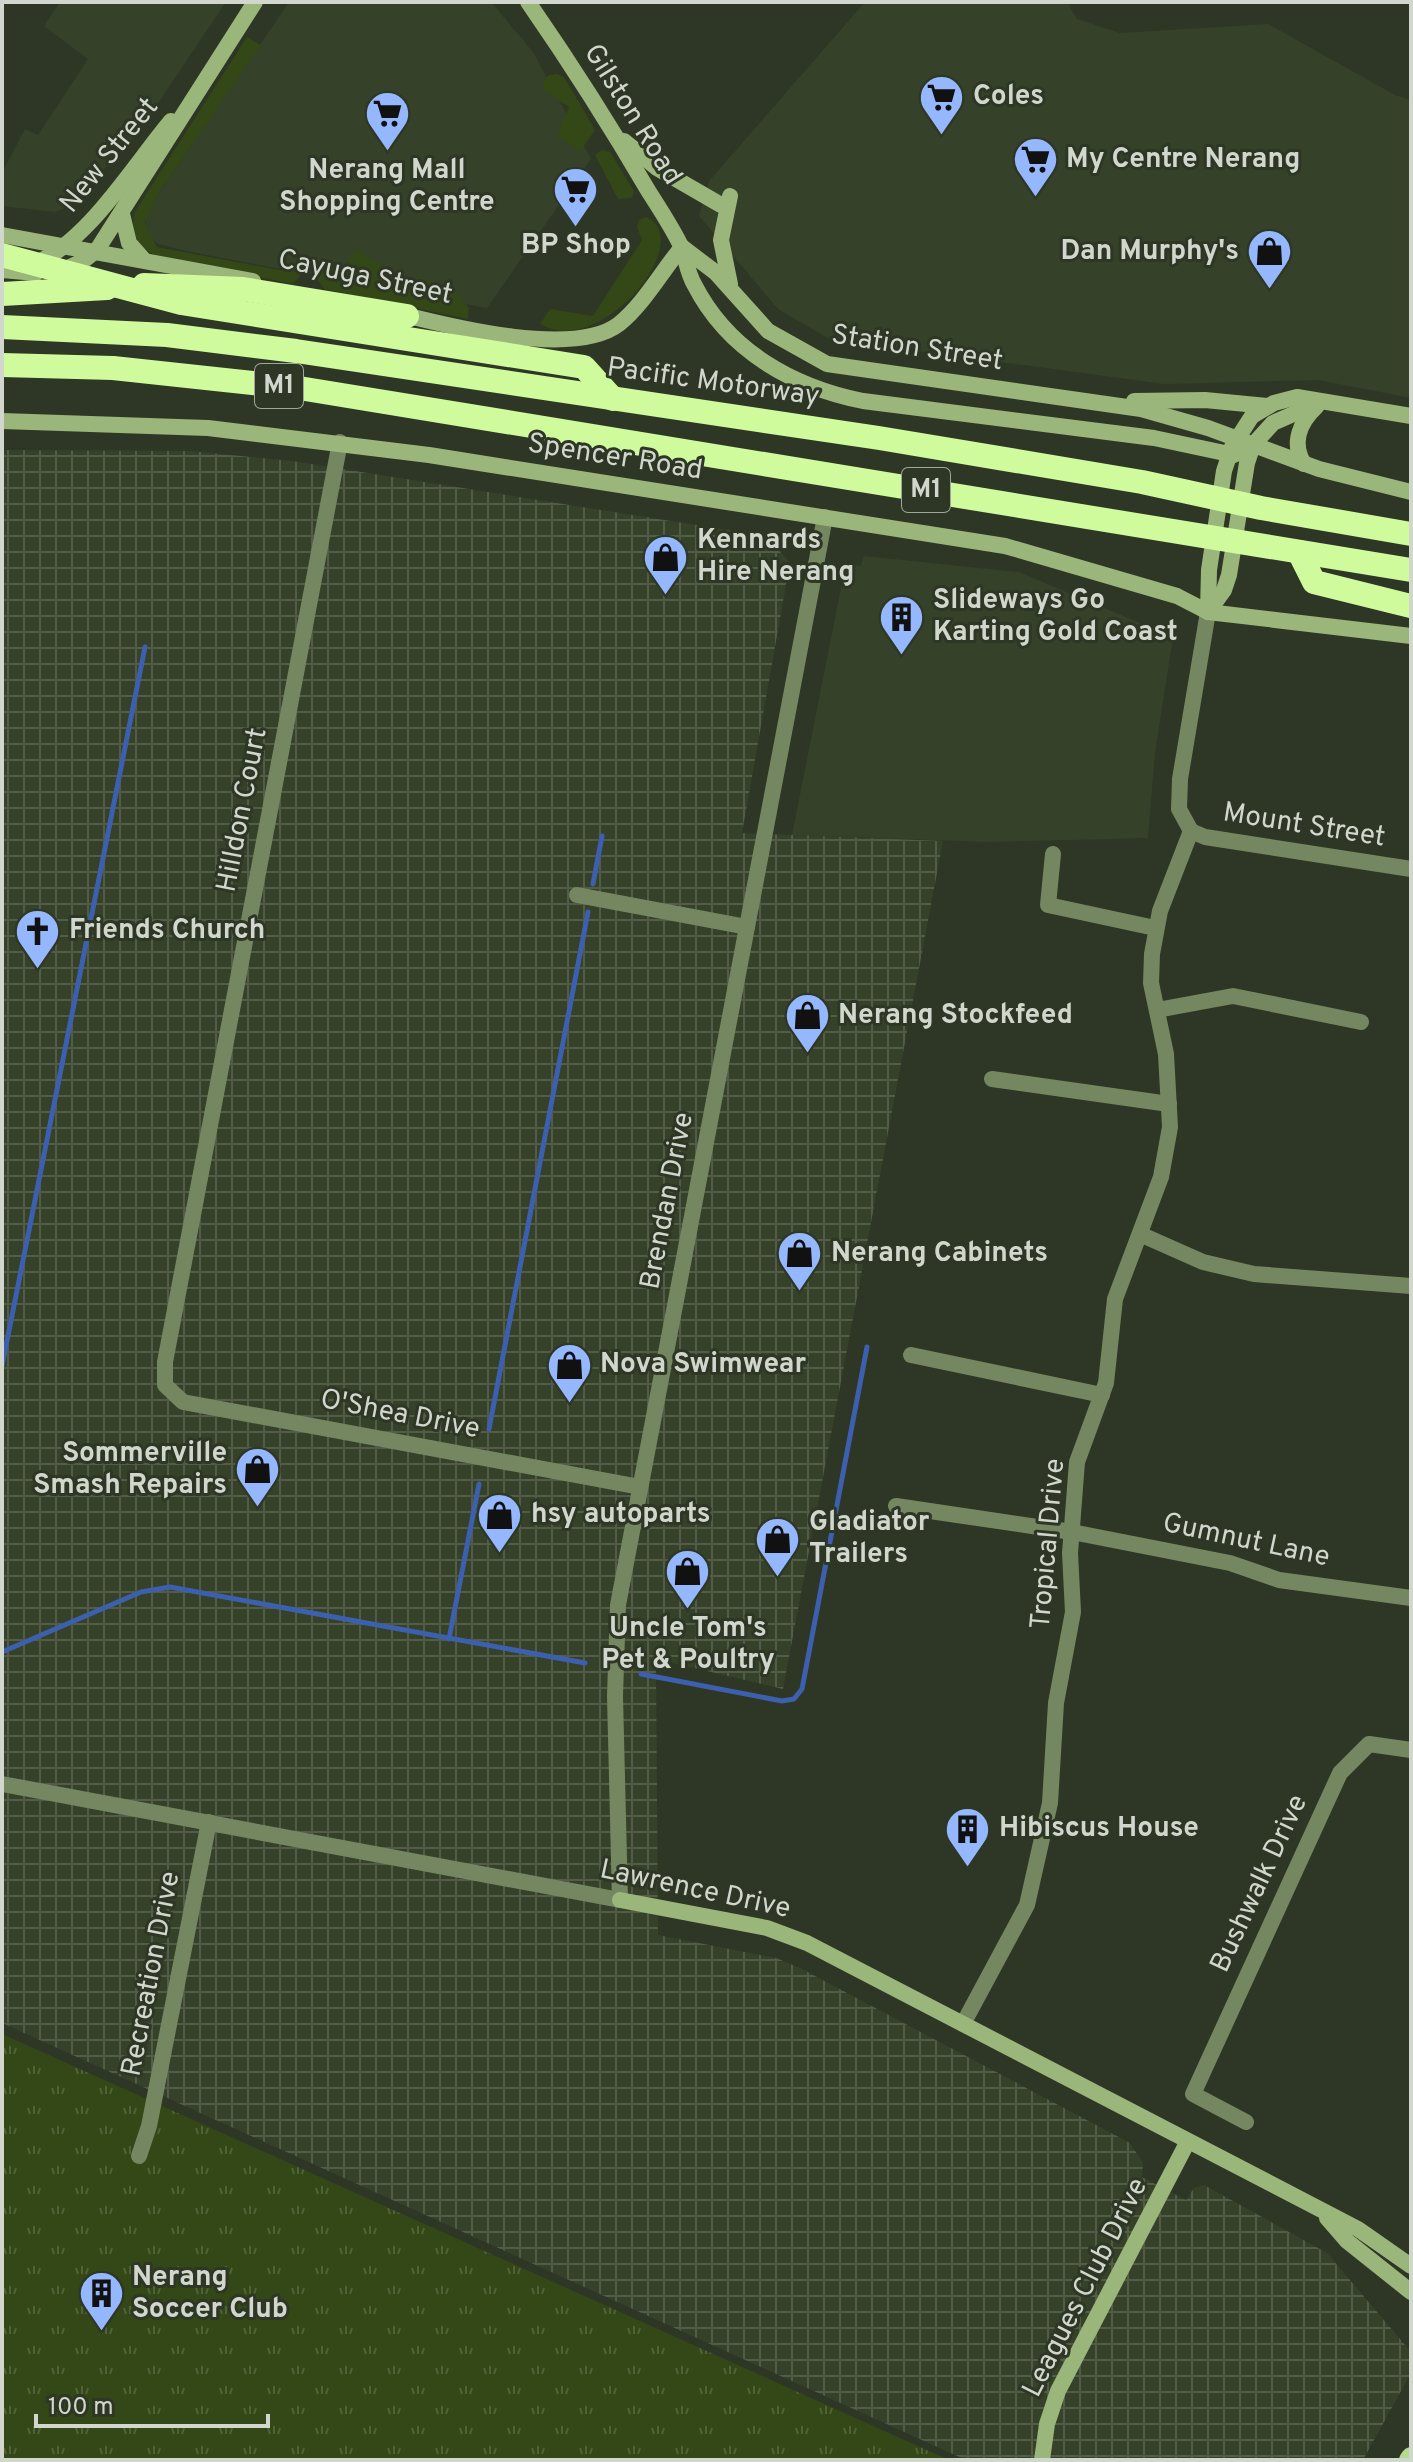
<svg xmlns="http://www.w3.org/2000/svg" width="1413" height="2462" font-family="Overpass,sans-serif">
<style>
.built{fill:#364129}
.industrial{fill:url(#industrial-grid)}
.grass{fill:#334816}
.park{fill:url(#park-tufts)}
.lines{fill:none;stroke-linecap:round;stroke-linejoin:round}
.stream{stroke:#3c60ad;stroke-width:5}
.street{stroke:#758761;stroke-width:16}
.secondary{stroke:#9ab67a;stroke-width:16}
.primary{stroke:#b6da8c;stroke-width:20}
.highway{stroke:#d0fb9c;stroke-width:24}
.labels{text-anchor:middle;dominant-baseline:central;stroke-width:6;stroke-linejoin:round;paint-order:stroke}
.shield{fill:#2e3625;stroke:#a0a79a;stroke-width:2}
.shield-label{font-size:26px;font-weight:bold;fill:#d1d7cc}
.poi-label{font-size:28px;font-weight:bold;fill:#d1d7cc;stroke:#2e3625;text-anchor:start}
.street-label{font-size:28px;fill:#d1d7cc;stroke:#2e3625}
</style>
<defs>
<pattern id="industrial-grid" width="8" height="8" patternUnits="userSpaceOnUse" patternTransform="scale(2)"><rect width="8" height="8" fill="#364129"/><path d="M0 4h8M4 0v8" fill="none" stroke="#525c47"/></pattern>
<pattern id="park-tufts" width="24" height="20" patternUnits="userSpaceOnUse" patternTransform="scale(2)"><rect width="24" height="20" fill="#334816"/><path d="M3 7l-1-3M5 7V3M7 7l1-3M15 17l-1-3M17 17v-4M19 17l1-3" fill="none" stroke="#506237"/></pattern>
</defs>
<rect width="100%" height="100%" fill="#2e3625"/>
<!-- built -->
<g class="built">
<polygon points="60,2 226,2 138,133 70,206 55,212 2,206 2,173 25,129 38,135 88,59 44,26"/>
<polygon points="289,2 491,2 533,52 591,159 487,308 186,251 158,244 148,236 145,217 158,194"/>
<polygon points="865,2 1067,2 1077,19 1120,33 1268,24 1395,95 1411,100 1411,398 1318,380 1164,384 829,339 778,309 699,216 709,181"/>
<polygon points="864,556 1019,572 1173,637 1155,753 1148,838 989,842 792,835 846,563 861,566"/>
</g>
<!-- industrial -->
<polygon class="industrial" points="2,450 189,451 292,461 765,536 790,562 742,833 943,841 783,1689 656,1659 658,1935 776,1958 800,1968 1130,2143 1143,2163 1142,2177 1186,2200 1194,2188 1204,2185 1327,2253 1411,2352 1411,2373 1363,2460 966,2460 2,2023"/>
<!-- grass -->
<g class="grass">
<path d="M247,37L261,45L158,194L145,223L157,247L279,270L300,264V276L293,284L154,255C137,246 131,233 134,213Z"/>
<polygon points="557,74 564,77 595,130 580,152 557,136 569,107 543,90 544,80 549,75"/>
<polygon points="602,150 610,152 634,191 632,198 618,199 595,155"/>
<path d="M646,217C698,239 602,360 540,324L550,309L593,316L642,240L637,227L639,220Z"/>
<polygon points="356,249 413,285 419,276 455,290 469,308 468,319 324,289 318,280 319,269 328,260 343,269"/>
</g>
<!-- park -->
<polygon class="park" points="2,2034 949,2460 2,2460"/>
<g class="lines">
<!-- stream -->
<g class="stream">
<polyline points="593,884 602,836"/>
<polyline points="2,1366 145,647"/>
<polyline points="489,1429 588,912"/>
<polyline points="449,1639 479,1484"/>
<polyline points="2,1652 141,1592 170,1587 585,1663"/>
<polyline points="641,1674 782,1701 794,1699 802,1689 867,1347"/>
</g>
<!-- street -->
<g class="street">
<polyline points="340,442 165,1362 165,1385 183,1402 640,1487"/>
<polyline points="1191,831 1205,837 1411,869"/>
<polyline points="1191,831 1179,809 1180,779 1208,612"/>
<polyline points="1053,854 1048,905 1155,928"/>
<polyline points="577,895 747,927"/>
<polyline points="1157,1010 1233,996 1361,1022"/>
<polyline points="992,1079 1169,1104"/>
<polyline points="1142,1235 1203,1262 1254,1274 1411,1286"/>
<polyline points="911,1355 1102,1395"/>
<polyline points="896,1506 1072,1532 1230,1563 1279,1580 1411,1598"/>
<polyline points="2,1784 620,1900 615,1696 618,1605 825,517"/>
<polyline points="963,2024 1027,1905 1050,1803 1056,1703 1073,1612 1070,1553 1077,1462 1106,1383 1115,1299 1161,1177 1170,1127 1166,1054 1151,983 1152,954 1160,911 1191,831"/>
<polyline points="1246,2122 1193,2094 1340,1773 1369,1744 1411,1750"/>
<polyline points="139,2156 149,2126 209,1822"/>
</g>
<!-- secondary -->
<g class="secondary">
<path d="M528,2C571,64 611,127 649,192C660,209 671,226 680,244C686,257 687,272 694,284C728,351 793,387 863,401L1154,438L1234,455L1253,445L1273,423L1321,402"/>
<polyline points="624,141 657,168 721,205"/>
<polyline points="122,214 129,243 144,260"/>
<polyline points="2,235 253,281"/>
<polyline points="682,247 715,272 768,331 827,364 1141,409 1208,428 1319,469 1411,492"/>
<path d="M34,264C88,242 133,166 171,121"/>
<polyline points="2,270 36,273"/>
<polyline points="59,272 83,261 97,250 255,2"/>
<polyline points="730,284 721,240 730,196"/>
<path d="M401,314C452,327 575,358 619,324C643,305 662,271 682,247"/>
<polyline points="1134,401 1205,400 1267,406"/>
<polyline points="2,421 208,428 429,455 1005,546 1177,596 1208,612 1411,636"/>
<path d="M1304,464C1291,443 1300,422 1317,406"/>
<polyline points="1208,612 1209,570 1224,471 1232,447 1252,416 1274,403 1297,397 1411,416"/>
<polyline points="1208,612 1224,590 1229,575 1247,463 1253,445"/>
<polyline points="620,1900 767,1928 807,1943 1358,2229 1411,2266"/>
<polyline points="1327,2218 1347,2241 1411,2292"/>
<polyline points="1042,2460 1047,2424 1058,2391 1187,2143"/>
</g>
<!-- primary -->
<polyline class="primary" points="1409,2460 1411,2457"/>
<!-- highway -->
<g class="highway">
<polyline points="2,255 181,303 584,367 613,399"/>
<polyline points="144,285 243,289 407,316"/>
<polyline points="2,294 107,288"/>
<polyline points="2,327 167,335 296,351 879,438 1142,482 1261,508 1411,534"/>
<polyline points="2,365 113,368 299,388 1411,570"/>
<polyline points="1299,552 1314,582 1411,606"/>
</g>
</g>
<!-- icons -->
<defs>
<symbol id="supermarket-pin" viewBox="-11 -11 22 30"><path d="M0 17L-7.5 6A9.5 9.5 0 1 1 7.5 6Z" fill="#94b7fd" stroke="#2e3625"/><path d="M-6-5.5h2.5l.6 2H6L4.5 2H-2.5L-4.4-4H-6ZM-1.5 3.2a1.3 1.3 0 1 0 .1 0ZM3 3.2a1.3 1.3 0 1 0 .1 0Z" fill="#111"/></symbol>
<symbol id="shop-pin" viewBox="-11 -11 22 30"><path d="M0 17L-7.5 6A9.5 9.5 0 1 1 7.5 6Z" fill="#94b7fd" stroke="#2e3625"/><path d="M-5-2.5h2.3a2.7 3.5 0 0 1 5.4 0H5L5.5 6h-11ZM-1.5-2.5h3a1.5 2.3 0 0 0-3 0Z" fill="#111"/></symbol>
<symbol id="building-pin" viewBox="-11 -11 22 30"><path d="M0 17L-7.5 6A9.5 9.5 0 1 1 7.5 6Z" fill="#94b7fd" stroke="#2e3625"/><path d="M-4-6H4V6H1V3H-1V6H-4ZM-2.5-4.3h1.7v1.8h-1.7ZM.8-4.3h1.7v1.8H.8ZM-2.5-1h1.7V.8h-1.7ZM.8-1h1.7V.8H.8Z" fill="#111"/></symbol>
<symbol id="church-pin" viewBox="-11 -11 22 30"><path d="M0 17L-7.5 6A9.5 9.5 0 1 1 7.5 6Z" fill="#94b7fd" stroke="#2e3625"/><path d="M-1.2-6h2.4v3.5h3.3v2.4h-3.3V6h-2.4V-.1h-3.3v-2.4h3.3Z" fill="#111"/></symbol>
</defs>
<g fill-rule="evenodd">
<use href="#supermarket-pin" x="916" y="72" width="51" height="69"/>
<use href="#supermarket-pin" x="362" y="88" width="51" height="69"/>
<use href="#supermarket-pin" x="1010" y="134" width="51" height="69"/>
<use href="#supermarket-pin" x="550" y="164" width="51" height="69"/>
<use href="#shop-pin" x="1244" y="226" width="51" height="69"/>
<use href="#shop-pin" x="640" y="532" width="51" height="69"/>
<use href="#building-pin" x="876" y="592" width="51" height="69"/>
<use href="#church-pin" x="12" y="906" width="51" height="69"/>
<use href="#shop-pin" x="782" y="990" width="51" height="69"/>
<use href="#shop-pin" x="774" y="1228" width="51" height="69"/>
<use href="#shop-pin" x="544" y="1340" width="51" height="69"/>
<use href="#shop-pin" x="232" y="1444" width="51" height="69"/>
<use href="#shop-pin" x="474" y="1490" width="51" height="69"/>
<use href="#shop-pin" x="752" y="1514" width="51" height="69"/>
<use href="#shop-pin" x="662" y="1546" width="51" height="69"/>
<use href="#building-pin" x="942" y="1804" width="51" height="69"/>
<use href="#building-pin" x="76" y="2268" width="51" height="69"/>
</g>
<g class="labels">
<!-- shield labels -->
<g class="shield">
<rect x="255" y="364" width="48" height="44" rx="6"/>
<rect x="902" y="468" width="48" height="44" rx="6"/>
</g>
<g class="shield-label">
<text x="279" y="386">M1</text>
<text x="926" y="490">M1</text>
</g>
<!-- poi labels -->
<g class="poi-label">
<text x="973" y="97">Coles</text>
<text x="1066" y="160">My Centre Nerang</text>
<text x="387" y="171" text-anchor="middle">Nerang Mall<tspan x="387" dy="32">Shopping Centre</tspan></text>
<text x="576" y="246" text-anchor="middle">BP Shop</text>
<text x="1239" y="252" text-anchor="end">Dan Murphy's</text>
<text x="697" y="541">Kennards<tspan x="697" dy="32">Hire Nerang</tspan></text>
<text x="933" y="601">Slideways Go<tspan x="933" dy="32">Karting Gold Coast</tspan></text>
<text x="69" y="931">Friends Church</text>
<text x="838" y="1016">Nerang Stockfeed</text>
<text x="831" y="1254">Nerang Cabinets</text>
<text x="600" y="1365">Nova Swimwear</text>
<text x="227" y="1454" text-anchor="end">Sommerville<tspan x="227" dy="32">Smash Repairs</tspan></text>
<text x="531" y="1515">hsy autoparts</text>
<text x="809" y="1523">Gladiator<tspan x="809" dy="32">Trailers</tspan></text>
<text x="688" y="1629" text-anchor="middle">Uncle Tom's<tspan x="688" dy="32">Pet &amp; Poultry</tspan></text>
<text x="999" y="1829">Hibiscus House</text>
<text x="132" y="2278">Nerang<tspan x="132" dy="32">Soccer Club</tspan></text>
</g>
<!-- street labels -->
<g class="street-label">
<text transform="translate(632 115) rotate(58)">Gilston Road</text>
<text transform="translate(110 156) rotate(-51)">New Street</text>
<text transform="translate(365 278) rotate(12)">Cayuga Street</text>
<text transform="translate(917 349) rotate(9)">Station Street</text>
<text transform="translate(713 383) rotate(8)">Pacific Motorway</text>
<text transform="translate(615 458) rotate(9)">Spencer Road</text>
<text transform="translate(243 810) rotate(-79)">Hilldon Court</text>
<text transform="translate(1304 826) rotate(9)">Mount Street</text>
<text transform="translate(668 1201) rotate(-79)">Brendan Drive</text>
<text transform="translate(400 1415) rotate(11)">O'Shea Drive</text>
<text transform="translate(1246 1541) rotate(12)">Gumnut Lane</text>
<text transform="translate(1049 1544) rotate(-85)">Tropical Drive</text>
<text transform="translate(1260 1884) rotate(-65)">Bushwalk Drive</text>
<text transform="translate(695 1890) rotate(12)">Lawrence Drive</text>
<text transform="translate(152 1974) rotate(-79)">Recreation Drive</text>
<text transform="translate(1086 2288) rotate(-63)">Leagues Club Drive</text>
</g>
</g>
<!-- border -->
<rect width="1413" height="2462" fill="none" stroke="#d1d7cc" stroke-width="8"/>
<!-- scale -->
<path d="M36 2414v12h232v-12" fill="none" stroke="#d1d7cc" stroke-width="4"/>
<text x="48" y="2414" font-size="24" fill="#d1d7cc" stroke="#2e3625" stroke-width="6" paint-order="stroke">100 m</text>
</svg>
